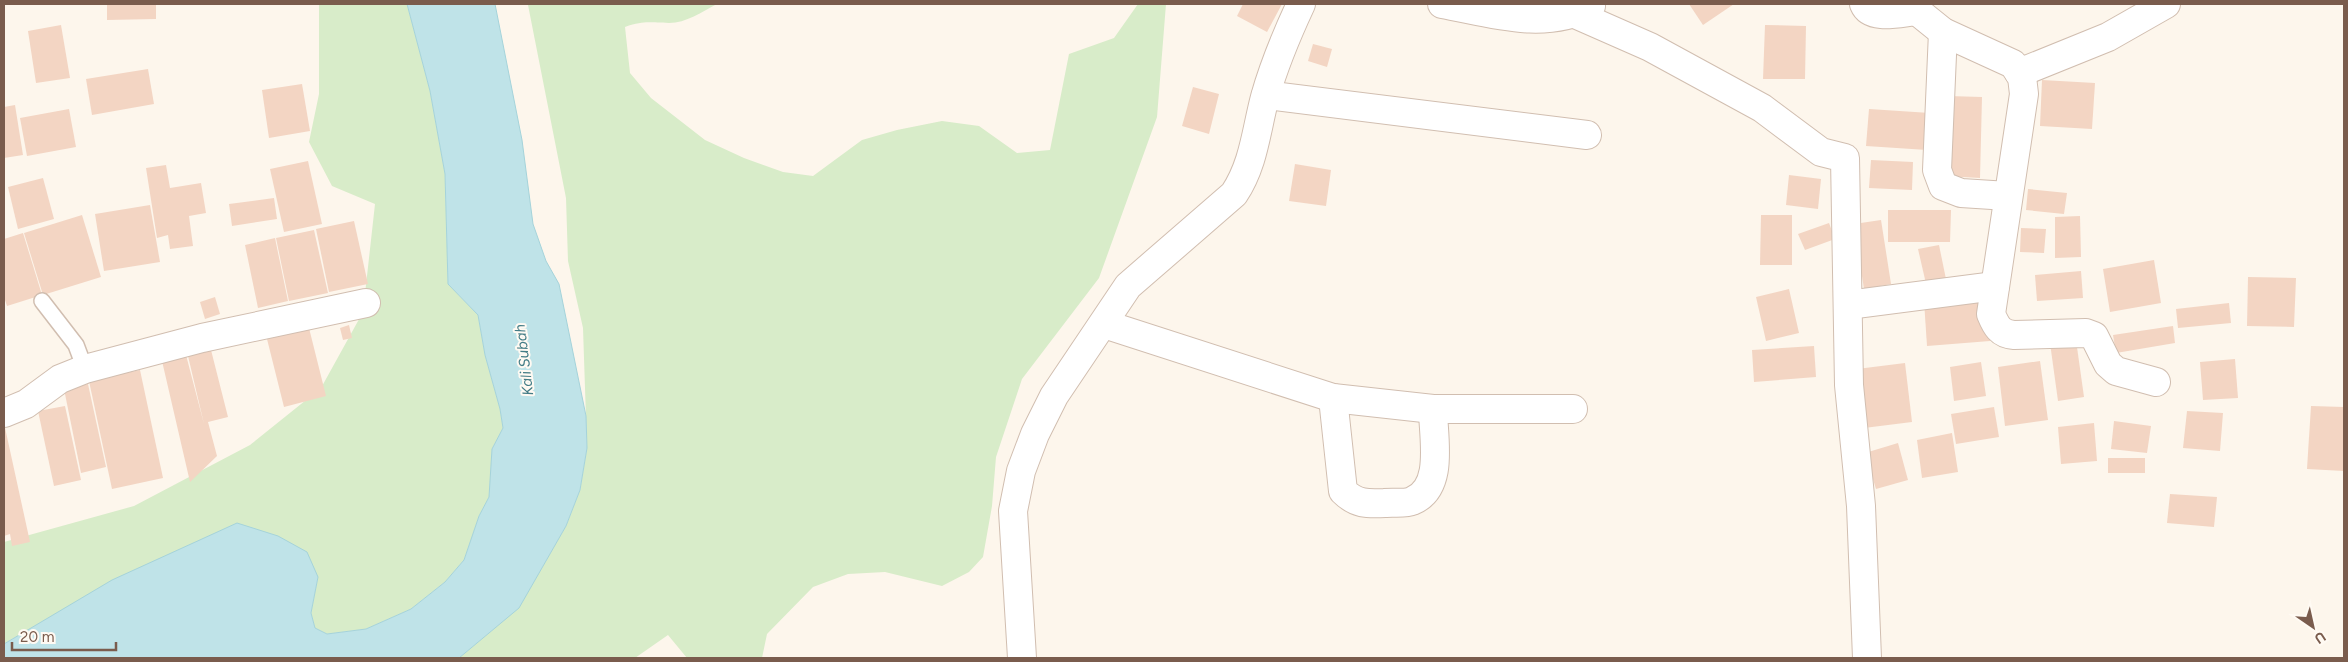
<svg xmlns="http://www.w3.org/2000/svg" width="2348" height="662" font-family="Figtree,sans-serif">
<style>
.green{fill:#d8ecc9}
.water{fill:#bfe3e8;stroke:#a5d3da}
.building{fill:#f3d5c3}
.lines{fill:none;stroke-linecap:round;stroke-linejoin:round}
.lane-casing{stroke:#d1beb0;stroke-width:18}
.street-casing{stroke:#d1beb0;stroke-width:30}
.lane{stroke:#fff;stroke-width:15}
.street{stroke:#fff;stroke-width:28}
.labels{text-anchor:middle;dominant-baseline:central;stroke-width:4;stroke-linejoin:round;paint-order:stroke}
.water-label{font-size:15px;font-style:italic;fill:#437c86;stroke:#fffaf3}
</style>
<rect width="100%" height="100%" fill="#fdf6ec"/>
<!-- green -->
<g class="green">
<polygon points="319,4 407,4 430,91 445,174 448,284 478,315 485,355 500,409 503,428 492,449 489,497 479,516 464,560 445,582 411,609 366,629 327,634 315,628 311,613 318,577 14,638 4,644 4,542 134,506 250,445 321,388 363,312 375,204 332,186 309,142 319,94"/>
<path d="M531,4H717C702,12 686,23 669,23C649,23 646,20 625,27L630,73L651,98L705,140L744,158L783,172L813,176L862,140L897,130L942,121L979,126L1017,153L1050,150L1069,54L1114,38L1138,4H1166L1157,117L1099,278L1022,379L996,457L992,506L983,557L969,572L942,586L885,572L848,574L813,587L767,634L762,658H687L668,635L635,658H459L519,607L566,526L580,490L587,448L583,328L568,261L566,198L528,5Z"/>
</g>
<!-- water -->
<polygon class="water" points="407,4 495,4 522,140 533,224 546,261 559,284 586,416 587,448 580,490 566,526 519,608 459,658 4,658 4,644 112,580 237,523 278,536 307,552 318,577 311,613 315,628 327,634 366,629 411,609 445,582 464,560 479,516 489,497 492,449 503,428 500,409 485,355 478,315 448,284 445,174 430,91"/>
<!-- building -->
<g class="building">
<polygon points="107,4 156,4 156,19 107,20"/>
<polygon points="1243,4 1282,4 1267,32 1237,16"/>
<polygon points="1689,4 1734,4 1703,25"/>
<polygon points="61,25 70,78 36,83 28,31"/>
<polygon points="1765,25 1806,26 1805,79 1763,79"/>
<polygon points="1313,44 1332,49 1327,67 1308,61"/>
<polygon points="148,69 154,104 92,115 86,79"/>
<polygon points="2042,80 2095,83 2092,129 2040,126"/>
<polygon points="302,84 310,131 269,138 262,90"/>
<polygon points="1193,87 1219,94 1209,134 1182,126"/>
<polygon points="1948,96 1982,97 1980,178 1945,176"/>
<polygon points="15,105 23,155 4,158 4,107"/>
<polygon points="69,109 76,147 27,156 20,118"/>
<polygon points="1869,109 1930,113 1927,150 1866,146"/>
<polygon points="1871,160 1913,162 1912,190 1869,188"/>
<polygon points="308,161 322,224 284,232 270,169"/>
<polygon points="1295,164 1331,170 1326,206 1289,201"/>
<polygon points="166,165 170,188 201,183 206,213 189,216 193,246 170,249 168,235 157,238 146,168"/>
<polygon points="1789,175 1821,179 1818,209 1786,205"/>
<polygon points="43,178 54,219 18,229 8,187"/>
<polygon points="2028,189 2067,193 2064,214 2026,210"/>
<polygon points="274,198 277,219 232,226 229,204"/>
<polygon points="150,205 160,262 104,271 95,214"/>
<polygon points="1888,210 1951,210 1950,242 1888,242"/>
<polygon points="82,215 101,277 43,295 24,233"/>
<polygon points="1761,215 1792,215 1792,265 1760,265"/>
<polygon points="2080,216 2081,257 2055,258 2055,217"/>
<polygon points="1881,220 1891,284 1864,289 1854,224"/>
<polygon points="354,221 368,284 329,292 316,229"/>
<polygon points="1829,223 1835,239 1805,250 1798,234"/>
<polygon points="2021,228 2046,229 2044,253 2020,252"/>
<polygon points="314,230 328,293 289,301 276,238"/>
<polygon points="23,233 42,295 7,306 4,297 4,239"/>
<polygon points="275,238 288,301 258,308 245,245"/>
<polygon points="1939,245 1947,284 1927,288 1918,249"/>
<polygon points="2154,260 2161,303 2110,312 2103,269"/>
<polygon points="2081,271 2083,298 2037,301 2035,275"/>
<polygon points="2248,277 2296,278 2294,327 2247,326"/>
<polygon points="1789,289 1799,333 1766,341 1756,297"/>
<polygon points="1987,296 1990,341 1927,346 1924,301"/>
<polygon points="215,297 220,314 205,319 200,302"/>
<polygon points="2229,303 2231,323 2178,328 2176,309"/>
<polygon points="349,325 352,338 343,340 340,328"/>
<polygon points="2173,326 2175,343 2116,353 2113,335"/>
<polygon points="309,328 326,396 284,407 267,339"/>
<polygon points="2076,340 2084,397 2058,401 2050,343"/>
<polygon points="1814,346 1816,377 1754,382 1752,350"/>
<polygon points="211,350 228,417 208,422 217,456 190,482 162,361 186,355 204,424 188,356"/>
<polygon points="2235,359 2238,398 2203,400 2200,362"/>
<polygon points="2040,361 2048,420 2005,426 1998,367"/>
<polygon points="1981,362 1986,396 1954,401 1950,367"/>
<polygon points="1905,363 1912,422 1864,428 1857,369"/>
<polygon points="140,370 163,478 112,489 89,381"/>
<polygon points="88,384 106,467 81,473 64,389"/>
<polygon points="65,406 81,480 54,486 38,411"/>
<polygon points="2311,406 2344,407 2344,471 2307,469"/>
<polygon points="1994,407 1999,437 1956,444 1951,414"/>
<polygon points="2187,411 2223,413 2220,451 2183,448"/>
<polygon points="2114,421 2151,426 2147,453 2111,449"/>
<polygon points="4,423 30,542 12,546 10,534 4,536"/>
<polygon points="2094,423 2097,461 2061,464 2058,427"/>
<polygon points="1952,433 1958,472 1922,478 1917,440"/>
<polygon points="1898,443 1908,480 1876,489 1865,453"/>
<rect x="2108" y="458" width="37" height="15"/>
<polygon points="2170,494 2217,497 2214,527 2167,523"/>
</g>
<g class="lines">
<defs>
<polyline id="lane" points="42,301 76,345 85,369"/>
<g id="street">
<path d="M1442,4C1491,13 1544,31 1591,6"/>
<path d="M1864,4C1871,21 1902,12 1917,11V4"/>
<path d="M1917,11L1943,32L2013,64L2022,77L2024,94L1991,314C1996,326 2000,334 2014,335L2086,333L2094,336L2108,364L2116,371L2156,382"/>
<polyline points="1575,14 1650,47 1762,108 1821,152 1845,158 1849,385 1861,506 1867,658"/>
<polyline points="1943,32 1937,170 1943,186 1961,193 2008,196"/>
<polyline points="2019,73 2108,37 2166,4"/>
<polyline points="1266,95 1587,135"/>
<polyline points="1848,305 1995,286"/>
<polyline points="1104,324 1333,398 1433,409 1573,409"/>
<path d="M1333,398L1343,491C1356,504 1367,504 1385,503C1393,502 1405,504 1412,501C1445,488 1433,437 1433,409"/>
<polyline points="4,413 26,404 60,379 85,369 202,338 366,303"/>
<path d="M1022,658L1013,511L1021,471L1035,434L1054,396L1128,286L1234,194C1254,164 1256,131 1265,97C1274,65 1287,34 1301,4"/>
</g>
</defs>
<!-- lane casing -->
<use href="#lane" class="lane-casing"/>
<!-- street casing -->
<use href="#street" class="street-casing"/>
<!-- lane -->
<use href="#lane" class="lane"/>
<!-- street -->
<use href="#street" class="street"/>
</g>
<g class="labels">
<!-- water labels -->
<g class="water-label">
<text transform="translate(524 360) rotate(-97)">Kali Subah</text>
</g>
</g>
<!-- border -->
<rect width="2348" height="662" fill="none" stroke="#7a5c4d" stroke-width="10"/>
<!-- north arrow -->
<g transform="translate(2313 627) rotate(146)" stroke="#fffaf3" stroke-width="4" paint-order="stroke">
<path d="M0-4L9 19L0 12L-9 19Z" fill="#7a5c4d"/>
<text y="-8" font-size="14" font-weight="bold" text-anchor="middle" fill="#7a5c4d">U</text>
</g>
<!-- scale -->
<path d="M12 642v8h104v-8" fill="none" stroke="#7a5c4d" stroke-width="2.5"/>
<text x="20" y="642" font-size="15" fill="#7a5c4d" stroke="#fffaf3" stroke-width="4" paint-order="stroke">20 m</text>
</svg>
